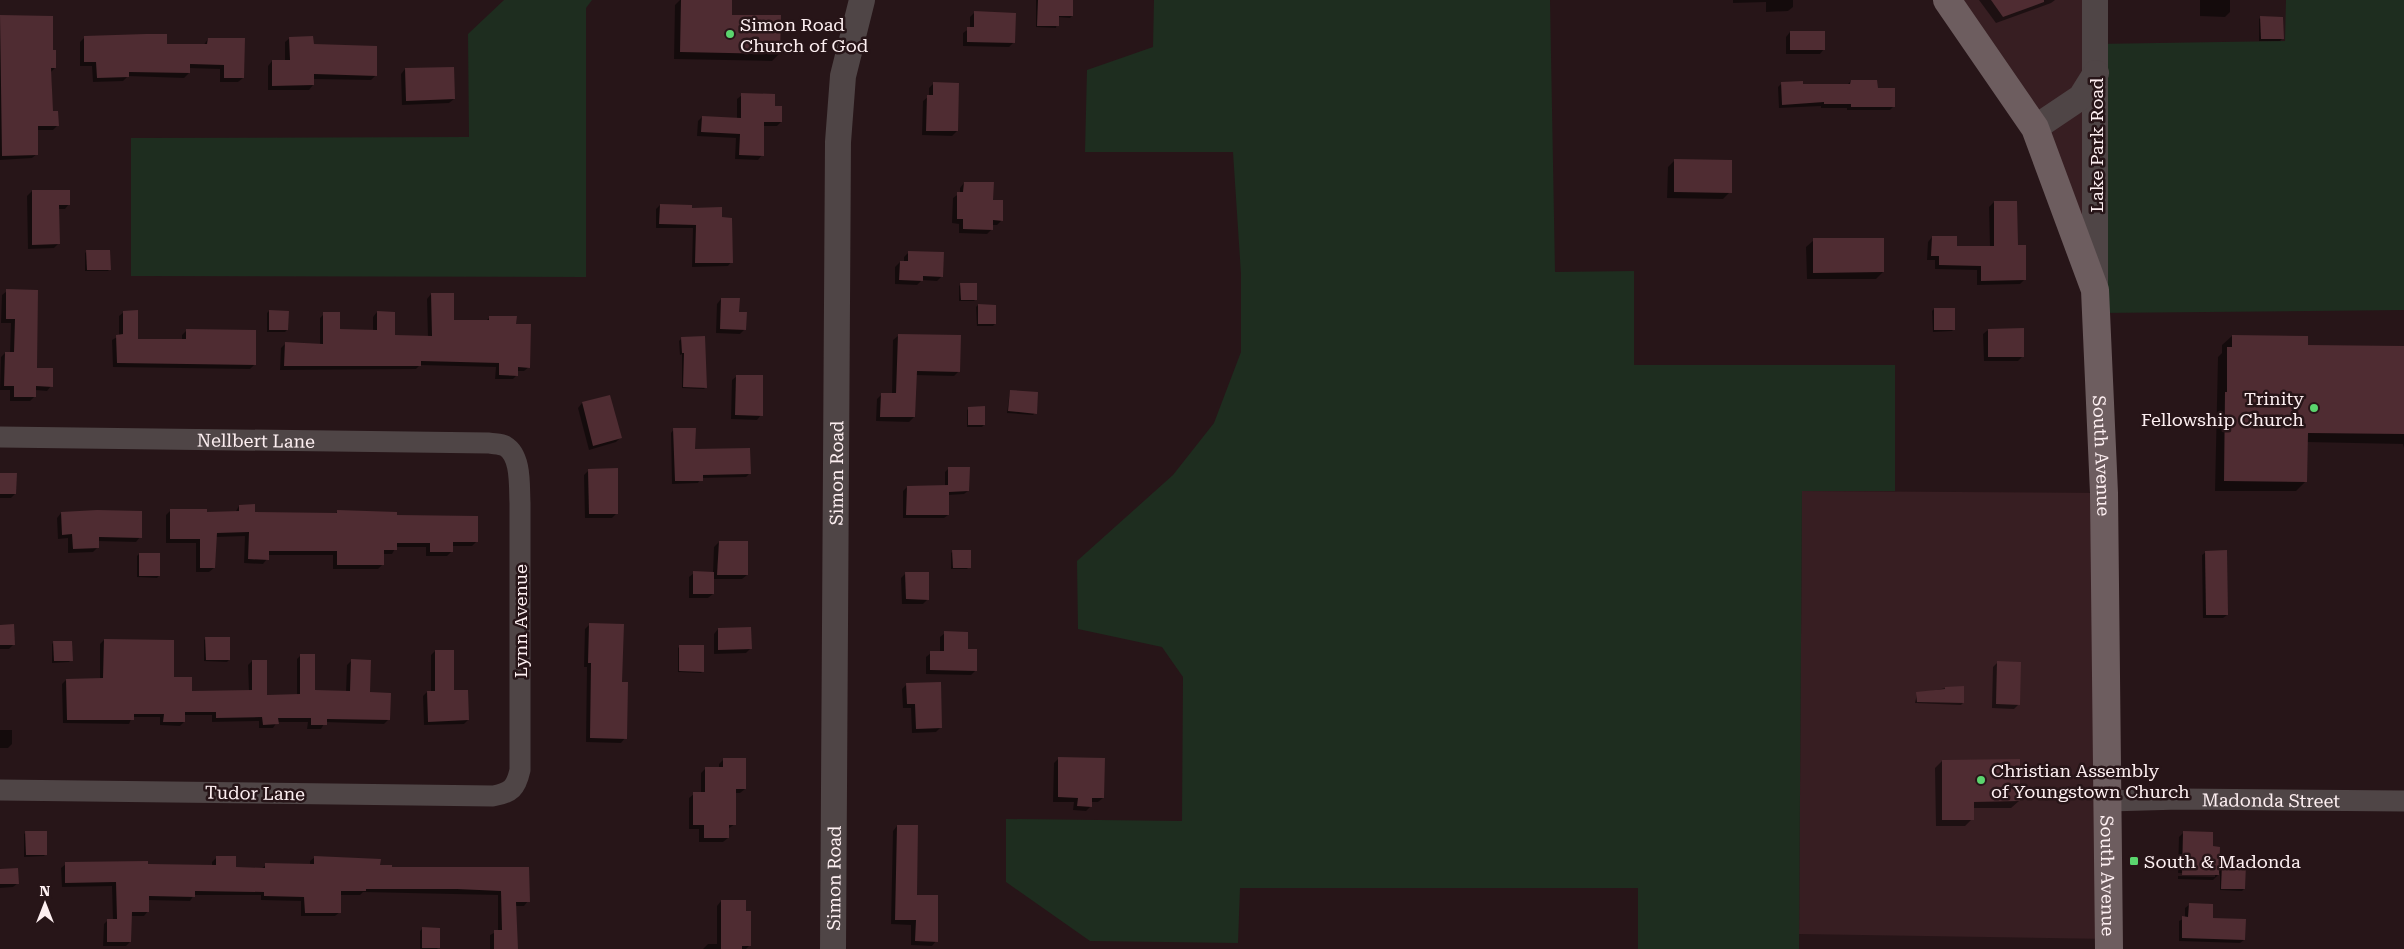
<svg xmlns="http://www.w3.org/2000/svg" width="2404" height="949" font-family="'Roboto Serif',serif">
<style>
.built{fill:#371e22}
.green{fill:#1e2d1f}
.shadow{fill:#0007}
.building{fill:#4f2c32}
.lines{fill:none;stroke-linecap:round;stroke-linejoin:round}
.minor{stroke:#4f4546;stroke-width:21}
.tertiary{stroke:#4f4546;stroke-width:26}
.secondary{stroke:#6d5d5f;stroke-width:28}
.poi-dot{fill:#5bd56e;stroke:#271518;stroke-width:2}
.labels{text-anchor:middle;dominant-baseline:central;stroke-width:5;stroke-linejoin:round;paint-order:stroke}
.poi-label{font-size:18px;fill:#fdeff1;stroke:#271518;text-anchor:start}
.street-label{font-size:18px;fill:#fdeff1;stroke:#271518}
</style>
<rect width="100%" height="100%" fill="#271518"/>
<!-- built -->
<g class="built">
<polygon points="1947,0 2095,0 2095,290 2035,128"/>
<polygon points="1802,491 2104,493 2110,939 1799,934"/>
</g>
<!-- green -->
<g class="green">
<polygon points="504,0 592,0 586,8 586,277 131,276 131,138 469,137 468,34"/>
<polygon points="1154,0 1550,0 1555,272 1634,271 1634,365 1895,365 1895,491 1802,491 1799,949 1638,949 1638,888 1240,888 1238,943 1090,941 1006,882 1006,819 1182,821 1183,677 1162,647 1078,629 1077,561 1173,475 1214,423 1241,352 1241,274 1233,152 1085,152 1087,70 1153,47"/>
<polygon points="2286,0 2404,0 2404,310 2097,313 2095,44 2285,41"/>
</g>
<!-- shadow -->
<g class="shadow">
<polygon points="680,0 731,0 731,16 779,54 772,61 674,59 675,5"/>
<polygon points="1036,0 1072,0 1072,16 1070,18 1058,17 1056,28 1036,27"/>
<polygon points="1733,0 1793,0 1793,7 1788,11 1766,12 1766,2 1733,3"/>
<polygon points="1979,0 2055,0 2051,3 1996,23"/>
<polygon points="2200,0 2230,0 2230,12 2225,17 2200,16"/>
<polygon points="974,13 1014,42 1009,47 963,46 963,33 970,28 970,17"/>
<polygon points="0,16 52,17 51,51 55,68 51,72 52,112 57,126 53,130 37,130 37,154 32,158 0,160"/>
<polygon points="2261,17 2282,39 2280,41 2259,41 2259,19"/>
<polygon points="1790,32 1824,49 1820,54 1786,54 1786,37"/>
<polygon points="84,38 166,45 203,46 208,39 243,78 238,82 220,82 220,69 189,68 189,73 184,78 128,76 123,81 93,82 92,66 80,66 80,42"/>
<polygon points="290,38 312,45 376,75 371,80 313,79 313,85 309,90 268,90 268,66 272,61 285,61 285,42"/>
<polygon points="405,69 454,99 449,103 402,105 401,74"/>
<polygon points="1851,81 1876,90 1894,106 1890,110 1847,110 1847,108 1821,108 1821,106 1779,108 1778,87 1782,83 1802,85 1847,85"/>
<polygon points="933,84 957,131 952,136 922,135 923,101 929,96 929,88"/>
<polygon points="742,95 774,107 781,122 777,126 763,126 762,155 758,160 735,159 736,138 697,136 698,121 702,117 737,119 737,99"/>
<polygon points="1675,160 1730,192 1723,199 1667,198 1668,167"/>
<polygon points="964,183 992,201 1002,220 997,225 992,225 992,229 987,234 959,233 959,224 952,223 953,198 960,193 960,188"/>
<polygon points="32,191 69,204 65,209 58,209 58,244 54,248 28,249 27,196"/>
<polygon points="1994,202 2017,247 2025,279 2020,284 1977,285 1977,270 1935,269 1935,260 1927,260 1928,242 1932,237 1956,248 1990,247 1989,207"/>
<polygon points="660,205 691,209 721,218 731,262 728,266 692,267 693,228 656,228 656,209"/>
<polygon points="1814,240 1883,272 1876,279 1807,279 1806,247"/>
<polygon points="87,251 110,269 108,271 85,271 85,253"/>
<polygon points="909,252 942,276 937,281 922,280 917,285 895,284 895,267 900,262 904,262 904,257"/>
<polygon points="961,284 976,299 974,301 959,301 959,286"/>
<polygon points="7,291 36,369 51,386 47,391 35,390 35,396 30,401 10,401 10,390 0,390 1,357 5,353 10,353 11,323 1,323 2,295"/>
<polygon points="431,294 453,321 485,322 490,317 515,325 529,367 524,371 517,371 517,375 513,379 495,379 496,367 420,365 416,369 280,370 281,348 285,344 320,345 320,318 324,314 339,331 373,332 373,317 377,312 393,336 428,337 427,299"/>
<polygon points="721,299 738,313 745,329 740,334 716,333 717,304"/>
<polygon points="978,305 995,324 993,326 977,326 976,307"/>
<polygon points="1934,309 1954,329 1952,331 1933,332 1932,311"/>
<polygon points="269,311 287,330 285,332 267,332 267,313"/>
<polygon points="124,312 137,340 182,340 182,335 187,330 255,364 250,369 113,367 112,340 119,336 119,316"/>
<polygon points="1988,330 2023,356 2018,361 1984,361 1983,334"/>
<polygon points="898,336 959,371 954,376 915,375 914,417 909,422 876,421 877,399 882,394 892,395 893,340"/>
<polygon points="2232,336 2307,346 2404,347 2404,448 2403,444 2306,442 2306,481 2296,491 2215,491 2218,357 2222,353 2222,345"/>
<polygon points="681,339 706,387 704,389 682,388 682,354 680,355 679,341"/>
<polygon points="737,376 761,415 757,420 731,419 732,380"/>
<polygon points="1010,391 1035,413 1033,415 1007,413"/>
<polygon points="609,396 620,438 616,442 589,450 578,408 582,403"/>
<polygon points="969,408 984,425 982,427 967,427 967,410"/>
<polygon points="674,429 694,450 749,474 746,477 701,478 698,483 672,484 671,433"/>
<polygon points="949,468 968,491 964,494 948,495 948,515 944,518 903,518 903,491 907,487 945,487 945,472"/>
<polygon points="589,470 617,513 612,518 585,518 584,475"/>
<polygon points="0,474 15,494 11,498 0,498"/>
<polygon points="239,506 254,513 335,514 338,511 396,516 477,541 472,546 452,546 452,551 447,556 426,556 426,547 396,547 392,554 383,554 383,564 378,569 333,569 333,555 268,555 267,559 263,564 244,563 245,536 216,537 214,568 209,572 196,572 196,543 166,543 166,515 171,510 206,513 235,513"/>
<polygon points="61,513 140,537 136,542 98,541 98,547 93,552 68,553 68,538 58,539 57,518"/>
<polygon points="719,542 747,575 742,579 713,579 713,594 708,598 689,598 689,577 694,573 713,573 714,547"/>
<polygon points="953,551 969,567 967,569 951,569 951,553"/>
<polygon points="2206,552 2227,615 2223,618 2203,618 2202,555"/>
<polygon points="139,554 159,576 157,578 137,577 137,556"/>
<polygon points="906,573 928,599 923,604 902,604 901,578"/>
<polygon points="590,624 621,683 625,738 621,743 586,742 587,667 584,667 585,629"/>
<polygon points="0,626 14,644 9,649 0,649"/>
<polygon points="718,629 750,649 746,653 714,654 714,634"/>
<polygon points="945,633 966,650 976,670 971,675 926,674 926,657 931,653 940,653 940,637"/>
<polygon points="206,638 229,660 227,662 204,661 204,640"/>
<polygon points="104,640 173,678 191,693 249,691 248,665 252,661 266,696 297,695 297,659 301,655 314,691 346,692 347,665 351,661 369,694 388,720 384,724 325,722 321,729 307,729 308,722 277,722 273,728 259,728 259,721 212,722 212,715 184,715 184,722 180,726 160,725 160,717 132,717 129,724 63,723 62,684 66,680 100,679 100,644"/>
<polygon points="54,642 71,660 69,662 52,663 52,644"/>
<polygon points="680,646 703,671 701,673 678,672 678,648"/>
<polygon points="435,651 453,692 468,720 464,724 424,725 423,696 427,692 431,692 431,655"/>
<polygon points="1998,662 2019,704 2014,709 1992,708 1993,667"/>
<polygon points="907,684 940,728 936,732 912,733 911,708 903,708 902,689"/>
<polygon points="1946,688 1963,703 1961,705 1915,703 1917,694"/>
<polygon points="0,730 12,730 12,744 8,748 0,748"/>
<polygon points="1059,758 1103,798 1098,802 1091,802 1091,806 1086,811 1073,810 1074,802 1053,802 1054,763"/>
<polygon points="724,759 745,789 740,793 735,793 735,824 728,829 728,838 723,842 699,842 699,829 689,829 689,798 694,794 701,793 701,773 705,769 719,769 719,764"/>
<polygon points="1942,761 2019,801 2011,808 1972,808 1972,819 1965,826 1936,826 1935,768"/>
<polygon points="897,826 916,896 936,941 932,946 911,945 911,925 891,924 893,831"/>
<polygon points="26,832 46,854 44,856 24,857 24,834"/>
<polygon points="2184,832 2212,848 2218,869 2222,864 2244,889 2242,891 2220,890 2220,873 2213,880 2178,879 2178,876 2215,877 2215,874 2178,873 2179,837"/>
<polygon points="217,857 234,868 261,869 266,865 310,866 310,861 315,857 391,868 528,868 528,901 524,906 515,906 517,949 490,949 490,935 498,931 498,895 363,892 360,895 339,895 340,912 335,916 301,916 301,901 261,900 261,895 194,895 190,901 147,900 148,911 144,916 130,916 130,942 126,946 103,946 104,924 108,920 113,920 112,886 62,887 61,868 66,864 212,866 212,862"/>
<polygon points="0,870 18,883 13,887 0,888"/>
<polygon points="721,901 745,912 750,945 746,949 703,949 708,944 717,944 717,906"/>
<polygon points="2189,905 2212,919 2244,940 2240,943 2179,941 2179,921 2185,918 2185,908"/>
<polygon points="422,929 438,948 437,949 420,949 420,931"/>
</g>
<!-- building -->
<g class="building">
<polygon points="681,0 732,0 732,15 781,15 780,54 680,52"/>
<polygon points="1038,0 1073,0 1073,16 1059,16 1059,26 1037,26"/>
<polygon points="1991,0 2044,0 2044,2 2003,17"/>
<polygon points="974,11 1016,13 1015,43 967,42 967,27 974,27"/>
<polygon points="0,15 53,16 53,50 56,50 56,68 51,68 53,111 58,111 59,126 38,126 38,155 2,156"/>
<polygon points="2260,16 2283,17 2284,39 2261,39"/>
<rect x="1790" y="31" width="35" height="19"/>
<polygon points="146,34 167,34 167,44 207,44 208,38 245,38 244,78 224,78 224,65 190,64 190,73 129,72 129,77 97,78 96,62 84,62 84,36"/>
<polygon points="313,36 314,44 377,46 377,76 314,74 314,85 272,86 272,60 290,60 289,37"/>
<polygon points="454,67 455,99 406,101 405,68"/>
<polygon points="1851,80 1877,80 1878,88 1895,88 1895,107 1851,107 1851,104 1824,104 1824,102 1782,105 1781,82 1803,81 1803,84 1850,84"/>
<polygon points="933,82 959,83 958,131 926,131 927,95 933,95"/>
<polygon points="741,93 775,94 775,106 782,106 782,122 764,122 764,156 739,155 740,134 701,132 702,116 741,118"/>
<polygon points="1674,159 1732,160 1732,193 1674,192"/>
<polygon points="964,182 994,182 993,200 1003,200 1003,221 993,220 993,230 963,229 963,219 957,219 957,192 963,192"/>
<polygon points="32,190 70,190 70,205 59,205 60,244 32,245"/>
<polygon points="1994,201 2017,201 2018,245 2026,245 2026,280 1981,281 1981,266 1939,265 1939,256 1931,256 1932,236 1957,236 1957,246 1994,246"/>
<polygon points="660,204 692,205 692,208 722,207 722,217 732,218 733,263 695,263 696,225 659,224"/>
<polygon points="1813,238 1884,238 1884,272 1813,273"/>
<polygon points="86,250 110,250 111,270 87,270"/>
<polygon points="908,251 944,252 943,277 923,276 923,281 899,280 900,261 908,261"/>
<polygon points="960,283 977,283 977,300 961,300"/>
<polygon points="6,289 38,290 37,368 53,368 53,387 36,386 36,397 14,397 14,386 4,386 5,352 14,352 15,319 6,319"/>
<polygon points="431,293 454,293 454,320 489,320 489,316 517,316 516,324 531,324 530,368 518,367 518,376 499,375 499,363 421,361 421,366 284,366 285,342 323,344 323,312 340,312 340,329 377,330 377,311 395,312 395,335 432,336"/>
<polygon points="721,298 740,298 739,312 747,312 746,330 720,329"/>
<polygon points="978,304 996,305 996,324 978,324"/>
<rect x="1934" y="308" width="21" height="22"/>
<polygon points="138,310 138,339 186,339 186,329 256,330 256,365 117,363 116,335 123,334 123,311"/>
<polygon points="269,310 289,311 288,330 269,330"/>
<polygon points="2024,328 2024,357 1988,357 1988,329"/>
<polygon points="898,334 961,335 960,372 917,371 915,417 880,417 881,393 896,393"/>
<polygon points="2232,335 2308,336 2308,345 2404,346 2404,434 2308,433 2307,482 2224,481 2225,392 2227,392 2227,347 2232,347"/>
<polygon points="705,336 707,388 683,387 684,353 682,353 681,337"/>
<polygon points="736,375 763,375 763,416 735,415"/>
<polygon points="1010,390 1038,392 1037,414 1008,411"/>
<polygon points="610,395 622,438 593,446 582,402"/>
<polygon points="985,406 985,425 968,425 968,407"/>
<polygon points="673,428 696,428 695,449 750,448 751,474 703,475 703,481 675,481"/>
<polygon points="948,467 970,467 969,491 949,492 949,515 906,515 907,486 948,485"/>
<polygon points="618,468 618,514 589,514 588,469"/>
<polygon points="0,473 17,473 16,494 0,494"/>
<polygon points="255,504 255,512 337,513 337,510 397,512 397,515 478,516 478,542 453,542 453,552 430,552 430,543 397,543 397,550 384,550 384,565 337,565 337,551 269,551 269,560 248,559 249,532 217,533 215,568 200,568 200,539 170,539 170,509 207,509 207,512 239,511 239,505"/>
<polygon points="97,510 142,511 142,538 99,537 99,548 73,549 72,534 62,535 61,512"/>
<polygon points="719,541 748,541 748,575 717,575"/>
<polygon points="952,550 971,550 971,568 953,568"/>
<polygon points="2227,550 2228,615 2206,615 2205,551"/>
<rect x="139" y="553" width="21" height="23"/>
<polygon points="693,571 714,572 714,594 693,594"/>
<polygon points="905,572 929,572 929,600 906,599"/>
<polygon points="589,623 624,624 622,682 628,682 627,739 590,738 591,663 588,663"/>
<polygon points="14,624 15,645 0,645 0,625"/>
<polygon points="751,627 752,649 718,650 718,628"/>
<polygon points="944,631 968,632 968,649 977,649 977,671 930,670 930,651 944,651"/>
<polygon points="205,637 230,637 230,660 206,660"/>
<polygon points="104,639 174,640 174,677 192,677 192,691 252,690 252,660 267,660 267,695 300,694 300,654 315,654 315,690 350,691 351,659 371,660 370,692 391,693 390,720 327,719 327,725 311,725 311,718 278,718 279,724 263,725 262,717 216,718 216,712 185,712 185,722 163,722 164,714 134,714 134,720 67,720 66,679 103,678"/>
<polygon points="53,641 72,641 73,661 54,661"/>
<polygon points="679,645 704,645 704,672 679,671"/>
<polygon points="435,650 454,650 454,690 468,690 469,720 428,722 427,691 435,691"/>
<polygon points="1997,661 2021,662 2020,705 1996,704"/>
<polygon points="941,682 942,728 916,729 915,704 907,704 906,683"/>
<polygon points="1964,686 1964,703 1917,702 1916,692 1945,689 1945,687"/>
<polygon points="1058,757 1105,758 1104,798 1092,798 1092,807 1077,806 1078,798 1058,797"/>
<polygon points="723,758 746,758 746,789 736,789 736,825 729,825 729,838 704,838 704,825 693,825 693,792 705,792 705,767 723,767"/>
<polygon points="2020,759 2020,801 1974,802 1974,820 1942,820 1942,760"/>
<polygon points="897,825 918,825 917,895 938,895 938,942 915,941 916,920 895,920"/>
<polygon points="25,831 47,831 47,855 26,855"/>
<polygon points="2183,831 2213,832 2213,846 2220,847 2219,875 2182,875"/>
<polygon points="216,856 236,856 236,867 265,868 265,863 314,864 314,856 381,859 380,865 392,865 392,867 529,867 530,902 516,902 518,949 494,949 494,930 502,930 501,891 457,889 366,889 366,891 341,891 341,913 305,913 304,897 264,896 264,892 195,891 195,897 149,896 149,912 132,912 131,942 107,942 107,919 117,919 116,882 65,883 65,862 148,861 148,864 216,865"/>
<polygon points="2222,863 2246,864 2245,889 2221,889"/>
<polygon points="18,868 19,884 0,884 0,869"/>
<polygon points="721,900 746,900 746,911 751,911 751,946 742,946 742,949 721,949"/>
<polygon points="2189,903 2213,904 2213,918 2246,919 2245,940 2182,938 2182,916 2188,917"/>
<polygon points="422,927 440,928 440,948 422,948"/>
</g>
<g class="lines">
<!-- minor -->
<g class="minor">
<path id="s1" d="M0,437L489,443C494,444 501,444 505,446C522,456 519,487 520,503V770C516,788 511,793 493,796L0,790"/>
<path id="s2" d="M2109,801L2180,799L2404,801"/>
</g>
<!-- tertiary -->
<g class="tertiary">
<polyline points="2095,0 2095,287"/>
<polyline points="2035,128 2081,97 2096,73"/>
<path id="s3" d="M833,949L838,142L843,76L862,0"/>
</g>
<!-- secondary -->
<path class="secondary" id="s4" d="M1947,0L2035,128L2095,290L2104,493L2109,949"/>
</g>
<!-- markers -->
<g class="poi-dot">
<circle cx="730" cy="34" r="5"/>
<circle cx="2314" cy="408" r="5"/>
<circle cx="1981" cy="780" r="5"/>
<rect x="2129" y="856" width="10" height="10" rx="2.5"/>
</g>
<g class="labels">
<!-- poi labels -->
<g class="poi-label">
<text x="740" y="24">Simon Road<tspan x="740" dy="21">Church of God</tspan></text>
<text x="2304" y="398" text-anchor="end">Trinity<tspan x="2304" dy="21">Fellowship Church</tspan></text>
<text x="1991" y="770">Christian Assembly<tspan x="1991" dy="21">of Youngstown Church</tspan></text>
<text x="2144" y="861">South &amp; Madonda</text>
</g>
<!-- street labels -->
<g class="street-label">
<text transform="translate(2096 145) rotate(-90)">Lake Park Road</text>
<text stroke="none"><textPath href="#s1" startOffset="256">Nellbert Lane</textPath></text>
<text stroke="none"><textPath href="#s4" startOffset="494">South Avenue</textPath></text>
<text stroke="none"><textPath href="#s3" startOffset="476">Simon Road</textPath></text>
<text transform="translate(520 621) rotate(-90)">Lynn Avenue</text>
<text transform="translate(255 793) rotate(1)">Tudor Lane</text>
<text stroke="none"><textPath href="#s2" startOffset="162">Madonda Street</textPath></text>
<text stroke="none"><textPath href="#s4" startOffset="914">South Avenue</textPath></text>
<text stroke="none"><textPath href="#s3" startOffset="71">Simon Road</textPath></text>
</g>
</g>
<!-- north arrow -->
<g transform="translate(45 904)" stroke="#271518" stroke-width="4" paint-order="stroke">
<path d="M0-4L9 19L0 12L-9 19Z" fill="#fdeff1"/>
<text y="-8" font-size="14" font-weight="bold" text-anchor="middle" fill="#fdeff1">N</text>
</g>
</svg>
